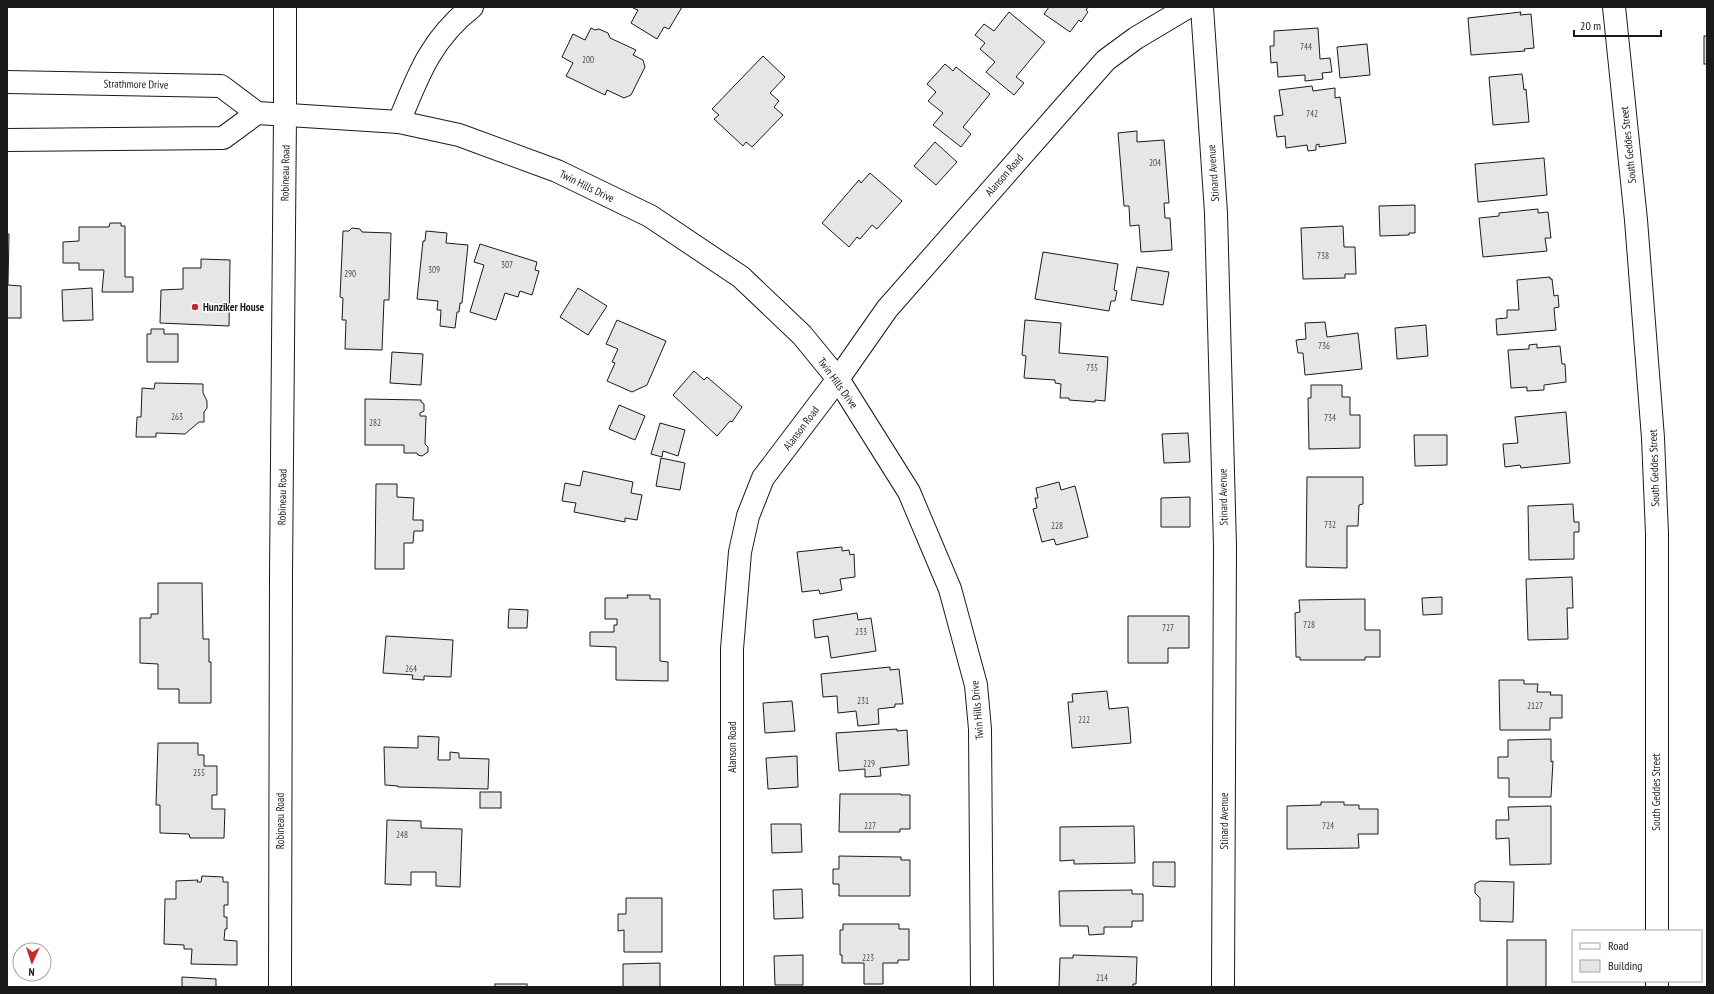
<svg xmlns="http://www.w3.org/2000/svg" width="1714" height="994" font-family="'PT Sans Narrow',sans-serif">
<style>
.building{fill:#e6e6e6;stroke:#1a1a1a}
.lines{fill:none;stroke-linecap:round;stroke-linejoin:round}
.minor-casing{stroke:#1a1a1a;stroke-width:24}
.secondary-casing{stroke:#1a1a1a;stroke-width:24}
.minor{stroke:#fff;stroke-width:22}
.secondary{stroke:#fff;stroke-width:22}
.poi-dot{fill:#c62828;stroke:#fff;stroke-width:1.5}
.labels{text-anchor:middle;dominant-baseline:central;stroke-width:3;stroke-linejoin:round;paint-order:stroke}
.number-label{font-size:9px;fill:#4d4d4d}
.street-label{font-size:11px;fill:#1a1a1a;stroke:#fff}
.poi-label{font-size:11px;font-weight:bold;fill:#1a1a1a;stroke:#fff;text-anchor:start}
</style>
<rect width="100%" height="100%" fill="#fff"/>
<!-- building -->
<g class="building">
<polygon points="634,7 682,7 669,29 664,27 657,39 631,23 638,10 633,8"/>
<polygon points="1049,7 1088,7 1086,10 1088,12 1081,22 1079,20 1070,32 1044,14"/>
<polygon points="1009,12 1045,42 1016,77 1024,83 1014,95 986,72 995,62 980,49 985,43 975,35 984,24 994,31"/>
<polygon points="1521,12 1520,15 1531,14 1534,48 1524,49 1525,51 1471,55 1468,18"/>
<polygon points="591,28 595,30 599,29 608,33 610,38 636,50 633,55 643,60 645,67 631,95 624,98 607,90 605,95 566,76 573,63 562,57 573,34 585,40"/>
<polygon points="1318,28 1320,59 1330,58 1332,72 1322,73 1323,79 1305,81 1305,75 1278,77 1277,62 1271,63 1270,46 1274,46 1274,31"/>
<rect x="1704" y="36" width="3" height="28"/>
<polygon points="1367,44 1370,75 1340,78 1337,47"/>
<polygon points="763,56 785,77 770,93 779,101 774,107 783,115 752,147 746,142 743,146 714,119 719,115 712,109"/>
<polygon points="945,64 953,71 956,67 990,94 963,127 971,134 961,147 933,125 943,113 928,101 936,92 927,84"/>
<polygon points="1522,74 1524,90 1526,89 1529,122 1493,125 1489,77"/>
<polygon points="1312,86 1313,91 1335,88 1335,98 1340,97 1346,143 1319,147 1319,144 1316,145 1316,150 1308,151 1307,145 1286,148 1285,136 1277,137 1274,116 1283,115 1279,90"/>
<polygon points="1137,131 1137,142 1164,140 1169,203 1164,203 1165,218 1170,218 1172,250 1141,252 1139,225 1130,226 1129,206 1124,206 1118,133"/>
<polygon points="935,142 957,162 936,185 914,166"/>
<polygon points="1544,158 1547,195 1478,202 1475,164"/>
<polygon points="870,173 902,201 877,229 872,225 860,239 857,237 849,247 822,223 859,180 861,183"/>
<polygon points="1415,205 1415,233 1409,233 1409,235 1380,236 1379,206"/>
<polygon points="1538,209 1538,213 1548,212 1551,238 1545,238 1547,251 1483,257 1479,218 1499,216 1499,213"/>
<polygon points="110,223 121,223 121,226 125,226 125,277 133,277 133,292 102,292 104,270 79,270 79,263 63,263 63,242 79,241 79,227 109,227"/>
<polygon points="1343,226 1344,247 1355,247 1356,274 1345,274 1345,278 1303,279 1301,228"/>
<polygon points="352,228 360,229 362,232 391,233 389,300 384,300 382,350 345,349 346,320 342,320 343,298 340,297 343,231 349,231"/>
<polygon points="426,231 447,233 446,243 468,245 462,303 460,303 459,312 457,312 455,328 440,326 441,310 437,310 438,301 417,299 423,241 425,241"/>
<polygon points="7,234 9,234 8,285 21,286 21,318 7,318"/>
<polygon points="480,244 537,262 535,270 539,271 532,295 520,291 518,297 505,293 496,320 470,312 484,265 474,262"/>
<polygon points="1043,252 1118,264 1114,290 1117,291 1115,301 1111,301 1109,311 1035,299"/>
<polygon points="201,259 230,260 229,326 160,323 161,290 183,289 183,268 201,268"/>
<polygon points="1137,267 1169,272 1163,305 1131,300"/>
<polygon points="1550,277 1550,279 1552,279 1554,296 1558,295 1559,307 1554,308 1556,330 1497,335 1496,319 1507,318 1507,310 1519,310 1517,280"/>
<polygon points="92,288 93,320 63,321 62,290"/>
<polygon points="578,288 607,306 588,335 560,317"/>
<polygon points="617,320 666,341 647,385 632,392 607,381 615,363 612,362 618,349 606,344"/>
<polygon points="1025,320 1061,323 1059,353 1108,357 1105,401 1095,400 1095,402 1069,400 1069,398 1060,398 1061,384 1055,383 1055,380 1024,378 1026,356 1022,355"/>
<polygon points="1325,322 1327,337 1358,333 1362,369 1305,375 1303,353 1298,353 1296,340 1306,339 1305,323"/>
<polygon points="1426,325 1428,356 1397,359 1395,328"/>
<polygon points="151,329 164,329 164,334 178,334 178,362 147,362 147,334 151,334"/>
<polygon points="1537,344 1537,348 1560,346 1562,364 1565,364 1566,382 1544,385 1544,390 1527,391 1527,387 1511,388 1508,350 1529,349 1529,345"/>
<polygon points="392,352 423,354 421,385 390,383"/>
<polygon points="694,371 704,380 707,377 742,407 732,422 730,421 717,436 673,395"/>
<polygon points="155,383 203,384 203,393 207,401 207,408 204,412 204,422 199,422 185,434 156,433 156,437 136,437 137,417 141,417 142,388 154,389"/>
<polygon points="1311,385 1342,385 1342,397 1350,397 1350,415 1360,415 1360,448 1309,449 1308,398 1311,398"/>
<polygon points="365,399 421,400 421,402 424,404 424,411 420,413 420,416 426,416 425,444 428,447 428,452 422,456 418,455 417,453 404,453 404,445 365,445"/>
<polygon points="619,405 645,416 635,440 609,429"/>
<polygon points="1566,412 1570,463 1521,468 1520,465 1505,467 1503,444 1518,443 1515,417"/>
<polygon points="660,423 685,430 678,456 663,451 662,457 651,454"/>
<polygon points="1188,433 1190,462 1164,463 1162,434"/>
<polygon points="1414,435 1447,435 1447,465 1415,466"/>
<polygon points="661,458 685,463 680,490 656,486"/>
<polygon points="583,471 633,482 631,493 642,495 637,520 625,518 625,522 574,512 576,503 562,501 565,483 580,486"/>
<polygon points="1307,477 1363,477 1363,504 1359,505 1358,526 1347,526 1347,568 1306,567"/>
<polygon points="1059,482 1061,490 1075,486 1088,537 1056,545 1054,539 1042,542 1033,509 1037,508 1035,498 1038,498 1036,488"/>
<polygon points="376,484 397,484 397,497 414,498 413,520 423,520 423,531 414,531 413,543 404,543 404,569 375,569"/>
<polygon points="1190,497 1190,527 1161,527 1161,498"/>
<polygon points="1573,504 1574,522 1579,522 1579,532 1574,532 1574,559 1529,560 1528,506"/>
<polygon points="842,547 842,551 849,550 850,555 854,554 855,577 840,579 842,590 820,594 819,590 802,592 797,552"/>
<polygon points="1572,577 1573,608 1567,608 1568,639 1528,640 1526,579"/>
<polygon points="158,583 202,583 203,639 209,639 209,662 211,662 211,703 179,703 179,689 158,689 158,664 140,663 140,618 151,618 151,614 158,614"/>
<polygon points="627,595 650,595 650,599 660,599 660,661 668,662 668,681 616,680 616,647 590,646 590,632 614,632 614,625 617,625 617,619 605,619 605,598 628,598"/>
<polygon points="1442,597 1442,614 1423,615 1422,598"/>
<polygon points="1365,599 1365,630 1380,630 1380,657 1365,657 1365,660 1300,660 1300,657 1296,657 1295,613 1300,612 1299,600"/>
<polygon points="509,609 528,610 527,628 508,628"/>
<polygon points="857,613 858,620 871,618 876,651 831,658 828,636 815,638 813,620"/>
<polygon points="1128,616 1189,616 1189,648 1168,648 1168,663 1128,663"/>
<polygon points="386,636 453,640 451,677 424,676 424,680 412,679 413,675 383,673"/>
<polygon points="890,667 890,670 899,669 903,704 895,704 895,707 878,709 879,724 858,726 856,711 838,713 837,696 823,697 821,674"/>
<polygon points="1499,680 1524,680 1524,684 1538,684 1537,692 1551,692 1550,695 1562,695 1562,718 1550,718 1550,730 1500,730"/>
<polygon points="1107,691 1109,709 1128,707 1131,743 1072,748 1068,702 1073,702 1072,694"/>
<polygon points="792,701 795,731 765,733 763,703"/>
<polygon points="897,729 897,731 907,730 909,765 880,768 881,776 865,777 865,769 839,771 836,733"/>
<polygon points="418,736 439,737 438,760 450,760 450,752 459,753 459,758 489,759 488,789 398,787 398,786 385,785 384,747 418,748"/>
<polygon points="1551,739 1551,762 1553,761 1551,797 1509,797 1509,778 1498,778 1498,757 1508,757 1508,740"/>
<polygon points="158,743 198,743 198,755 204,755 204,766 217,766 217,795 212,795 212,809 225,809 224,838 190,838 189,834 160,833 160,805 156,805"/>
<polygon points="797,756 798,787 768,789 766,758"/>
<rect x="480" y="792" width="21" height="16"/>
<polygon points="840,794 901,794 901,795 910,795 910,829 900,829 900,832 839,832"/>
<polygon points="1321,802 1344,802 1344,805 1359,805 1359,809 1378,809 1378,834 1358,834 1359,848 1287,849 1287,806 1321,805"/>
<polygon points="1551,806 1551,864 1510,865 1509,838 1496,839 1496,820 1509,820 1508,807"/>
<polygon points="387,820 421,821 421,828 462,829 460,887 436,886 436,872 411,872 411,885 385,884"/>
<polygon points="771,824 801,824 802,852 772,853"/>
<polygon points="1134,826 1135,863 1074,864 1074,860 1060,861 1060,827"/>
<polygon points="839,856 901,857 901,860 910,860 910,896 839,896 839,884 833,884 833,869 839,869"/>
<polygon points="1153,862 1175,862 1175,887 1153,886"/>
<polygon points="202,876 223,877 223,882 228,882 228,905 224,905 224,917 227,917 227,929 225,929 224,940 237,941 237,965 191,964 192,949 184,949 184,945 164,944 165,899 176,899 176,881 198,880 197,882 201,882"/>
<polygon points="1480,881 1514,882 1513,922 1480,921 1480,898 1475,893 1475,884"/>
<polygon points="802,889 803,918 774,919 773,890"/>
<polygon points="1132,890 1132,894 1143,894 1143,921 1132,921 1132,927 1104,927 1104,934 1089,935 1088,926 1060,926 1059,891"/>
<polygon points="626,898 662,898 662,952 624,952 624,930 618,931 618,914 626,914"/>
<polygon points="843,924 899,924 899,929 909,929 909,960 898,960 898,963 883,963 883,984 864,984 864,963 842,963 842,955 840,955 840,930 843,930"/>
<rect x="1507" y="940" width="39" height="47"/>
<polygon points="803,955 803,985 775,985 774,956"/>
<polygon points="1073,955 1137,957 1136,984 1133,984 1133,987 1059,987 1060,958 1073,958"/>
<polygon points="660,963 660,987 623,987 623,964"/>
<polygon points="182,977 216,979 216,987 222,987 182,987"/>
<rect x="495" y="984" width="32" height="3"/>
</g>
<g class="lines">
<defs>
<g id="minor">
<polyline points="1202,7 1216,213 1225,546 1223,987"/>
<polyline points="7,82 221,86 257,113 399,122 459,135 557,171 650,216 741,277 802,335 838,379 909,492 950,589 976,685 980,729 982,987"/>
<path d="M399,122C418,75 431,39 472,7"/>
<polyline points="7,140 223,138 257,113"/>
<polyline points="280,987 281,575 285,115 285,7"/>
<polyline points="732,987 732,649 740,552 748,516 763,478 838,379 887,309 1060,112 1106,60 1136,38 1188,7"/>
</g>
<g id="secondary">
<polyline points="1614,7 1636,220 1653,438 1657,534 1657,931"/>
<polyline points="1657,981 1657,987"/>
</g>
</defs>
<!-- minor casing -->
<use href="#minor" class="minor-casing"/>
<!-- secondary casing -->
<use href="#secondary" class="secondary-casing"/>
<!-- minor -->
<use href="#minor" class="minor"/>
<!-- secondary -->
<use href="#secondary" class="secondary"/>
</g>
<!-- markers -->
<circle class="poi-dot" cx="195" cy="307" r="4"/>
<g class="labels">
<!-- number labels -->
<g class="number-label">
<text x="1306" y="46">744</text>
<text x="588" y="59">200</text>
<text x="1312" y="113">742</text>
<text x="1155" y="162">204</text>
<text x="1323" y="255">738</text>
<text x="507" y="264">307</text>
<text x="434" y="269">309</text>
<text x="350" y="273">290</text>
<text x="1324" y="345">736</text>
<text x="1092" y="367">735</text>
<text x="177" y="416">263</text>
<text x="1330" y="417">734</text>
<text x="375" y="422">282</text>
<text x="1330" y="524">732</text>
<text x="1057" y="525">228</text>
<text x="1309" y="624">728</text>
<text x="1168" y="627">727</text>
<text x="861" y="631">233</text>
<text x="411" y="668">264</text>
<text x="863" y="700">231</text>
<text x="1535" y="705">2127</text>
<text x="1084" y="719">222</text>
<text x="869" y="763">229</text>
<text x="199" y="772">255</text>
<text x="870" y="825">227</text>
<text x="1328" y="825">724</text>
<text x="402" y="834">248</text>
<text x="868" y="957">223</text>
<text x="1102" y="977">214</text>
</g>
<!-- street labels -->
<g class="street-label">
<text transform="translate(136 84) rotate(1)">Strathmore Drive</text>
<text transform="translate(1628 145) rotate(-96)">South Geddes Street</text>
<text transform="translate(285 173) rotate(-89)">Robineau Road</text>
<text transform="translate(1213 173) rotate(-94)">Stinard Avenue</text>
<text transform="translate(1004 175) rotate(-49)">Alanson Road</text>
<text transform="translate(587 186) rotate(26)">Twin Hills Drive</text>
<text transform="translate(838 383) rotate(54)">Twin Hills Drive</text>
<text transform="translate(801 428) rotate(-53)">Alanson Road</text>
<text transform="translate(1654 468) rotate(-92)">South Geddes Street</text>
<text transform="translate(282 497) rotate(-89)">Robineau Road</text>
<text transform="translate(1223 497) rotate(-91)">Stinard Avenue</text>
<text transform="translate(977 710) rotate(-95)">Twin Hills Drive</text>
<text transform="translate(732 747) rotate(-90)">Alanson Road</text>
<text transform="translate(1656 792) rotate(-90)">South Geddes Street</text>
<text transform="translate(280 821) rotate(-90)">Robineau Road</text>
<text transform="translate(1224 821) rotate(-90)">Stinard Avenue</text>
</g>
<!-- poi labels -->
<g class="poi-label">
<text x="203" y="307">Hunziker House</text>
</g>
</g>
<!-- border -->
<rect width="1714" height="994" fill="none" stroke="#1a1a1a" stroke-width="16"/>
<!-- legend -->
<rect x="1572" y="930" width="130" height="52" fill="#ffffff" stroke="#a3a3a3"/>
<rect x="1580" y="943" width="20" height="6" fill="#ffffff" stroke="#a3a3a3"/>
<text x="1608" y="950" font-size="12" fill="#1a1a1a">Road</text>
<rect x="1580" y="960" width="20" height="12" fill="#e6e6e6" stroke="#a3a3a3"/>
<text x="1608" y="970" font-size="12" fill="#1a1a1a">Building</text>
<!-- north arrow -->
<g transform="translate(32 962) rotate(183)"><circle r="19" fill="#ffffff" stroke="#a3a3a3"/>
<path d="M0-3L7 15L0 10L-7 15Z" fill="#c62828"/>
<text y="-6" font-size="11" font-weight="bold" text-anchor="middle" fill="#1a1a1a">N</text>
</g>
<!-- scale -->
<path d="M1574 30v6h87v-6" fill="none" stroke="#1a1a1a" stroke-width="2"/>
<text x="1580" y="30" font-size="12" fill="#1a1a1a" stroke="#ffffff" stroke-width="3" paint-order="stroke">20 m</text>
</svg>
